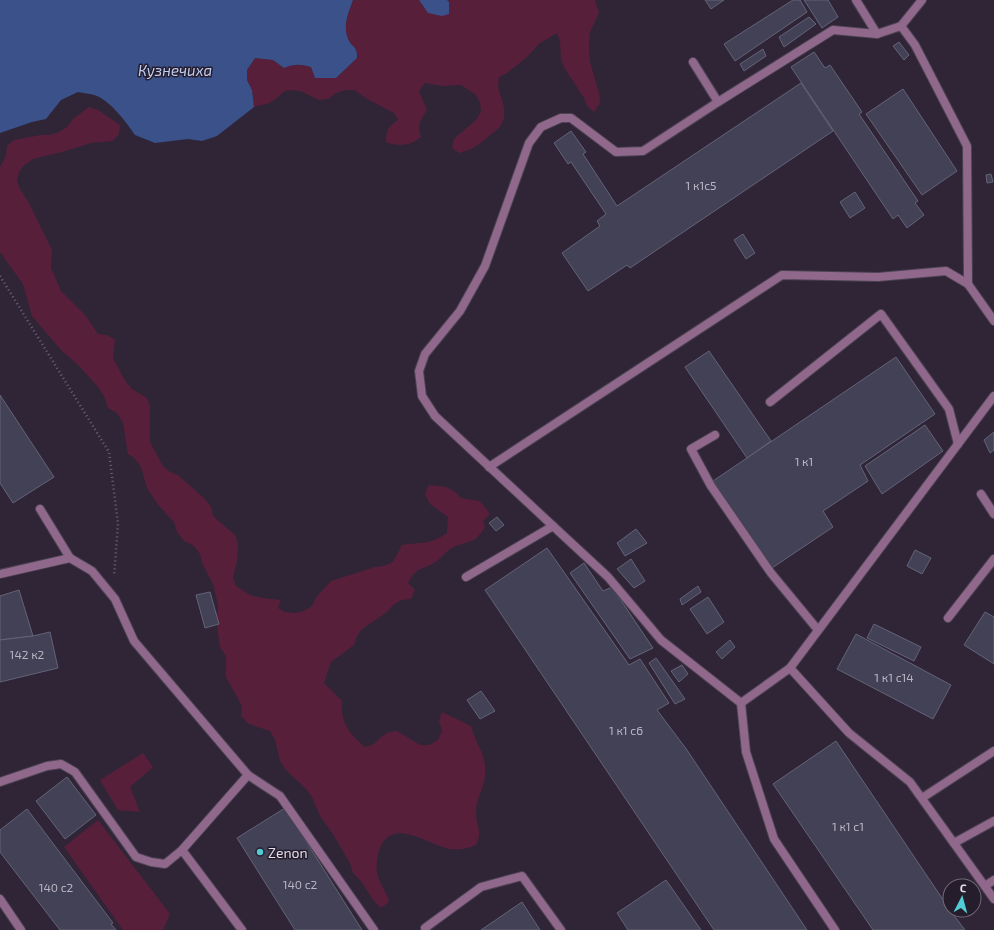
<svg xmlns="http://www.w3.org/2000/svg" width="994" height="930" font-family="'Exo 2',sans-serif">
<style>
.green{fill:#581f3b}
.water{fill:#3a5189}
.building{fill:#434155;stroke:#646378}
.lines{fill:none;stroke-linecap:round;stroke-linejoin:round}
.service-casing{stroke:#4c4253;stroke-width:10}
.path{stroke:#6c6373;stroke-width:2.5;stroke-dasharray:1 3;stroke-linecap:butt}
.service{stroke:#90688b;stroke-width:8}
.poi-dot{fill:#51ccd4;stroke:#251c2c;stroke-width:1.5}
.labels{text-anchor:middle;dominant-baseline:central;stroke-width:3;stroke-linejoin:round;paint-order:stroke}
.number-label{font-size:12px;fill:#bab5c3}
.poi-label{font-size:14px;fill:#e2dce8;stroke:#251c2c;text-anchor:start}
.water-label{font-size:15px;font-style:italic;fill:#becef0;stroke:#251c2c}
</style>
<rect width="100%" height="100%" fill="#2f2537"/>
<!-- green -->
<g class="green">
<path d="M353,0H419L423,7L449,2L447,0H595L599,13L590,32L589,42V52L590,62L599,93L600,103L594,112L587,106L584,98L565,69L561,60L560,41L557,33L540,43L526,58L507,73L499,77L498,87L504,107V118L500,127L478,145L469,150L459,153L452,148L454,139L476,120L481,112L480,102L475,94L461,85L442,86L425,83L419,91L427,110C420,121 417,125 421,137C410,146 399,147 386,142C386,130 388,127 398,120L394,113L369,100L354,90H345L336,93L328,99L319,100L303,92L295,90L285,91L270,103L254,107L252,90L247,80V70L255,58L273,60L284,68C294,64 301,64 311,67L315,78H336L357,58C357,55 357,51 355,48C354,46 350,44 349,41C342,27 348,14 353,0Z"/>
<path d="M89,107L98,110L120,125L119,134L112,141L91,143L62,152L33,159L24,165L19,172L17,181L20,189L29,203L52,250L51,268L61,291L86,316L98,334L107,335L115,340L113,358L117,366L126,382L132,389L147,398L150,407V442L163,466L170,472L178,475L206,500L211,507L213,516L235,535L238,543L237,561L233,578L236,586L250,595L262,598L281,600L278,608L285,612L295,613L304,611L312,606L317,596L331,581L375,567L384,566L393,562L402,545C420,542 431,545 447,533L448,517L430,504L425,494L429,485L446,487L454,491L461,498L479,501L485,507L490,514L483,521L485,527C482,532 478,538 472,541C466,543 460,544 454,547C447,550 443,556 437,561C424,570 416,566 408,583L415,590L411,599L401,600L393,605L387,612L362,629L357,636L354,645L331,662L324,683L342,701C340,722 349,734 365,747L374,744L381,737L389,732L397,731L420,745H429L438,740L442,731L439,721L442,712L471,726C476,745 487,754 485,776C484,788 476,799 476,812C476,827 483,830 476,845C467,849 457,851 446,848C429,844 398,822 384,841C378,848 376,862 377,871C378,883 387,891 389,902L381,908L373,900L361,881L353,873L350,863L333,834L320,816L312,797L305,788L286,770L280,761L275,740L270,731L249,724L241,716L242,706L226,677V656L220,647L217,626L218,605L213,584L203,565L200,554L194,546L184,541L177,532L174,522L159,506L147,488L141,467L134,458L128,454L123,423L117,413L108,408L105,398L99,388L78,365L62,351L32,316L23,284L0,252V167L6,156L7,146L14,140L41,135H50L59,132L67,127L73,119Z"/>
<polygon points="143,753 153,767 130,787 140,812 118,810 100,780"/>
<polygon points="98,820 170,914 163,930 123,930 64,847"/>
</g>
<!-- water -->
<g class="water">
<path d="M0,0H353C348,14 342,27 349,41C350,44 354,46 355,48C357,51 357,55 357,58L336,78H315L311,67C300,64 294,64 284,68L273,60L255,58L247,70V80L252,90L254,107L217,136L202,141L188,139L155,143L135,135C127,123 111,102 97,96C92,94 84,93 78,92L61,100L46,119L32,122L0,133Z"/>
<polygon points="419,0 447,0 449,2 449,14 442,16 428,13"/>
</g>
<!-- building -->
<g class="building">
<polygon points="705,0 724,0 711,9"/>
<polygon points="793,0 800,0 807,12 735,61 724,44"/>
<polygon points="804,0 828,0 838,17 822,28"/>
<polygon points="809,17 816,24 784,47 779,37"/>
<polygon points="899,42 909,55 904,60 893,46"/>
<polygon points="763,49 766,56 744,71 740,64"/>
<polygon points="814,52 825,68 830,65 862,112 859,114 918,201 915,203 924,215 907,228 898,215 893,219 791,67"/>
<polygon points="801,83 833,131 630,268 627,265 588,291 562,253 600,226 597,221 606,214 571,162 568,164 554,143 571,131 586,152 583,154 617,206"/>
<polygon points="903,89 957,171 922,195 866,114"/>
<polygon points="991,174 993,182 987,183 986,175"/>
<polygon points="855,192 865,208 850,218 840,202"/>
<polygon points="743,234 755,253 746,259 734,240"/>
<polygon points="709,351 771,441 747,458 685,367"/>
<polygon points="896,357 935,414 860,465 868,481 823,511 833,527 772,568 713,481"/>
<polygon points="0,395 54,477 13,503 0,483"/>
<polygon points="925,425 943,451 882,494 865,466"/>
<polygon points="994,432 994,450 990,453 984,440"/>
<polygon points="497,517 504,525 496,531 489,523"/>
<polygon points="636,529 647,543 625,556 617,543"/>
<polygon points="547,548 629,665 640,659 669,703 657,710 687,750 807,930 714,930 485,590"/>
<polygon points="915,550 931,558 922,574 907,566"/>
<polygon points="631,559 645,581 634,588 617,569"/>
<polygon points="584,563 603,591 612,587 653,648 630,659 570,573"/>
<polygon points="698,586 701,592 682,605 680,599"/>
<polygon points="19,590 33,636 0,640 0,596"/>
<polygon points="210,592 219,624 205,628 196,595"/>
<polygon points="708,597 724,622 707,634 690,609"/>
<polygon points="985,612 994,617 994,664 964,645"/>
<polygon points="874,624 921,647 914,661 867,638"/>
<polygon points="50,632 58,668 0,682 0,640 33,636"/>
<polygon points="856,634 951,685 933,719 837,669"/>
<polygon points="730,640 735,647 722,659 716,652"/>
<polygon points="656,658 685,699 675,704 649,663"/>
<polygon points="682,665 688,674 679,682 671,671"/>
<polygon points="481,691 495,711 480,719 467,700"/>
<polygon points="836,741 950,910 965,930 873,930 773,784"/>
<polygon points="67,777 96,815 65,839 36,801"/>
<polygon points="285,808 362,930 295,930 237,838"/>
<polygon points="27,809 113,923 111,924 116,930 60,930 0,852 0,830"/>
<polygon points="666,880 701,930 628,930 617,913"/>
<polygon points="522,902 540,930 481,930"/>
</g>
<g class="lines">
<defs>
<g id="service">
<polyline points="856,0 877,34"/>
<polyline points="901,26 922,0"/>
<polyline points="718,102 833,30 877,34 901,26 915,45 967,146 968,284"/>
<polyline points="770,402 881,314 949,409 958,444"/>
<polyline points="715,435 691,449 711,486 771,573 818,630"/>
<polyline points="489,467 782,275 878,277 946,271 968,284 994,321"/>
<polyline points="981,494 994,514"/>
<polyline points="40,509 70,558"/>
<polyline points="553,526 435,416 422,396 419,371 425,354 460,311 485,266 529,143 541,127 561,118 571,118 616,152 643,151 718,102 693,62"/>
<polyline points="0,574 70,558 92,571 115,599 134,641 248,775 280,796 374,930"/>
<polyline points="466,577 553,526 608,577 661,640 741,703 746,752 774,839 835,930"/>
<polyline points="948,618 994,559"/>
<polyline points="790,668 994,396"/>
<polyline points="741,703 790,668 849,733 910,782 994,899"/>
<polyline points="0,782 47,766 61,764 75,772 136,857 151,862 165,864 182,850 248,775"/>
<polyline points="922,798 994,751"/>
<polyline points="954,843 994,821"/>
<polyline points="182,850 242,930"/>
<polyline points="985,886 994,880"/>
<polyline points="0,899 21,930"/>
<polyline points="426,930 425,928 481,887 522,876 561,930"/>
</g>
</defs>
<!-- service casing -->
<use href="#service" class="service-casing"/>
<!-- path -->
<polyline class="path" points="0,276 109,452 118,524 114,576"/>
<!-- service -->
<use href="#service" class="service"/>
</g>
<!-- markers -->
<circle class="poi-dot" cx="260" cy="852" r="4"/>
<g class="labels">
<!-- number labels -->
<g class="number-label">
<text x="701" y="185">1 к1с5</text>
<text x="804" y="461">1 к1</text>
<text x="27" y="654">142 к2</text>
<text x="894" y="677">1 к1 с14</text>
<text x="626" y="730">1 к1 с6</text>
<text x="848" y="826">1 к1 с1</text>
<text x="300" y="884">140 с2</text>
<text x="56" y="887">140 с2</text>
</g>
<!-- poi labels -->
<g class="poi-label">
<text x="268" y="852">Zenon</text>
</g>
<!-- water labels -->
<g class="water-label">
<text x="175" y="70">Кузнечиха</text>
</g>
</g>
<!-- north arrow -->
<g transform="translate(962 898) rotate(6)"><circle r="19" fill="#251c2c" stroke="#716977"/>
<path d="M0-3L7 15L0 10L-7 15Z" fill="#51ccd4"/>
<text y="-6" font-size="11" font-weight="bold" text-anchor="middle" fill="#e2dce8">С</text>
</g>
</svg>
